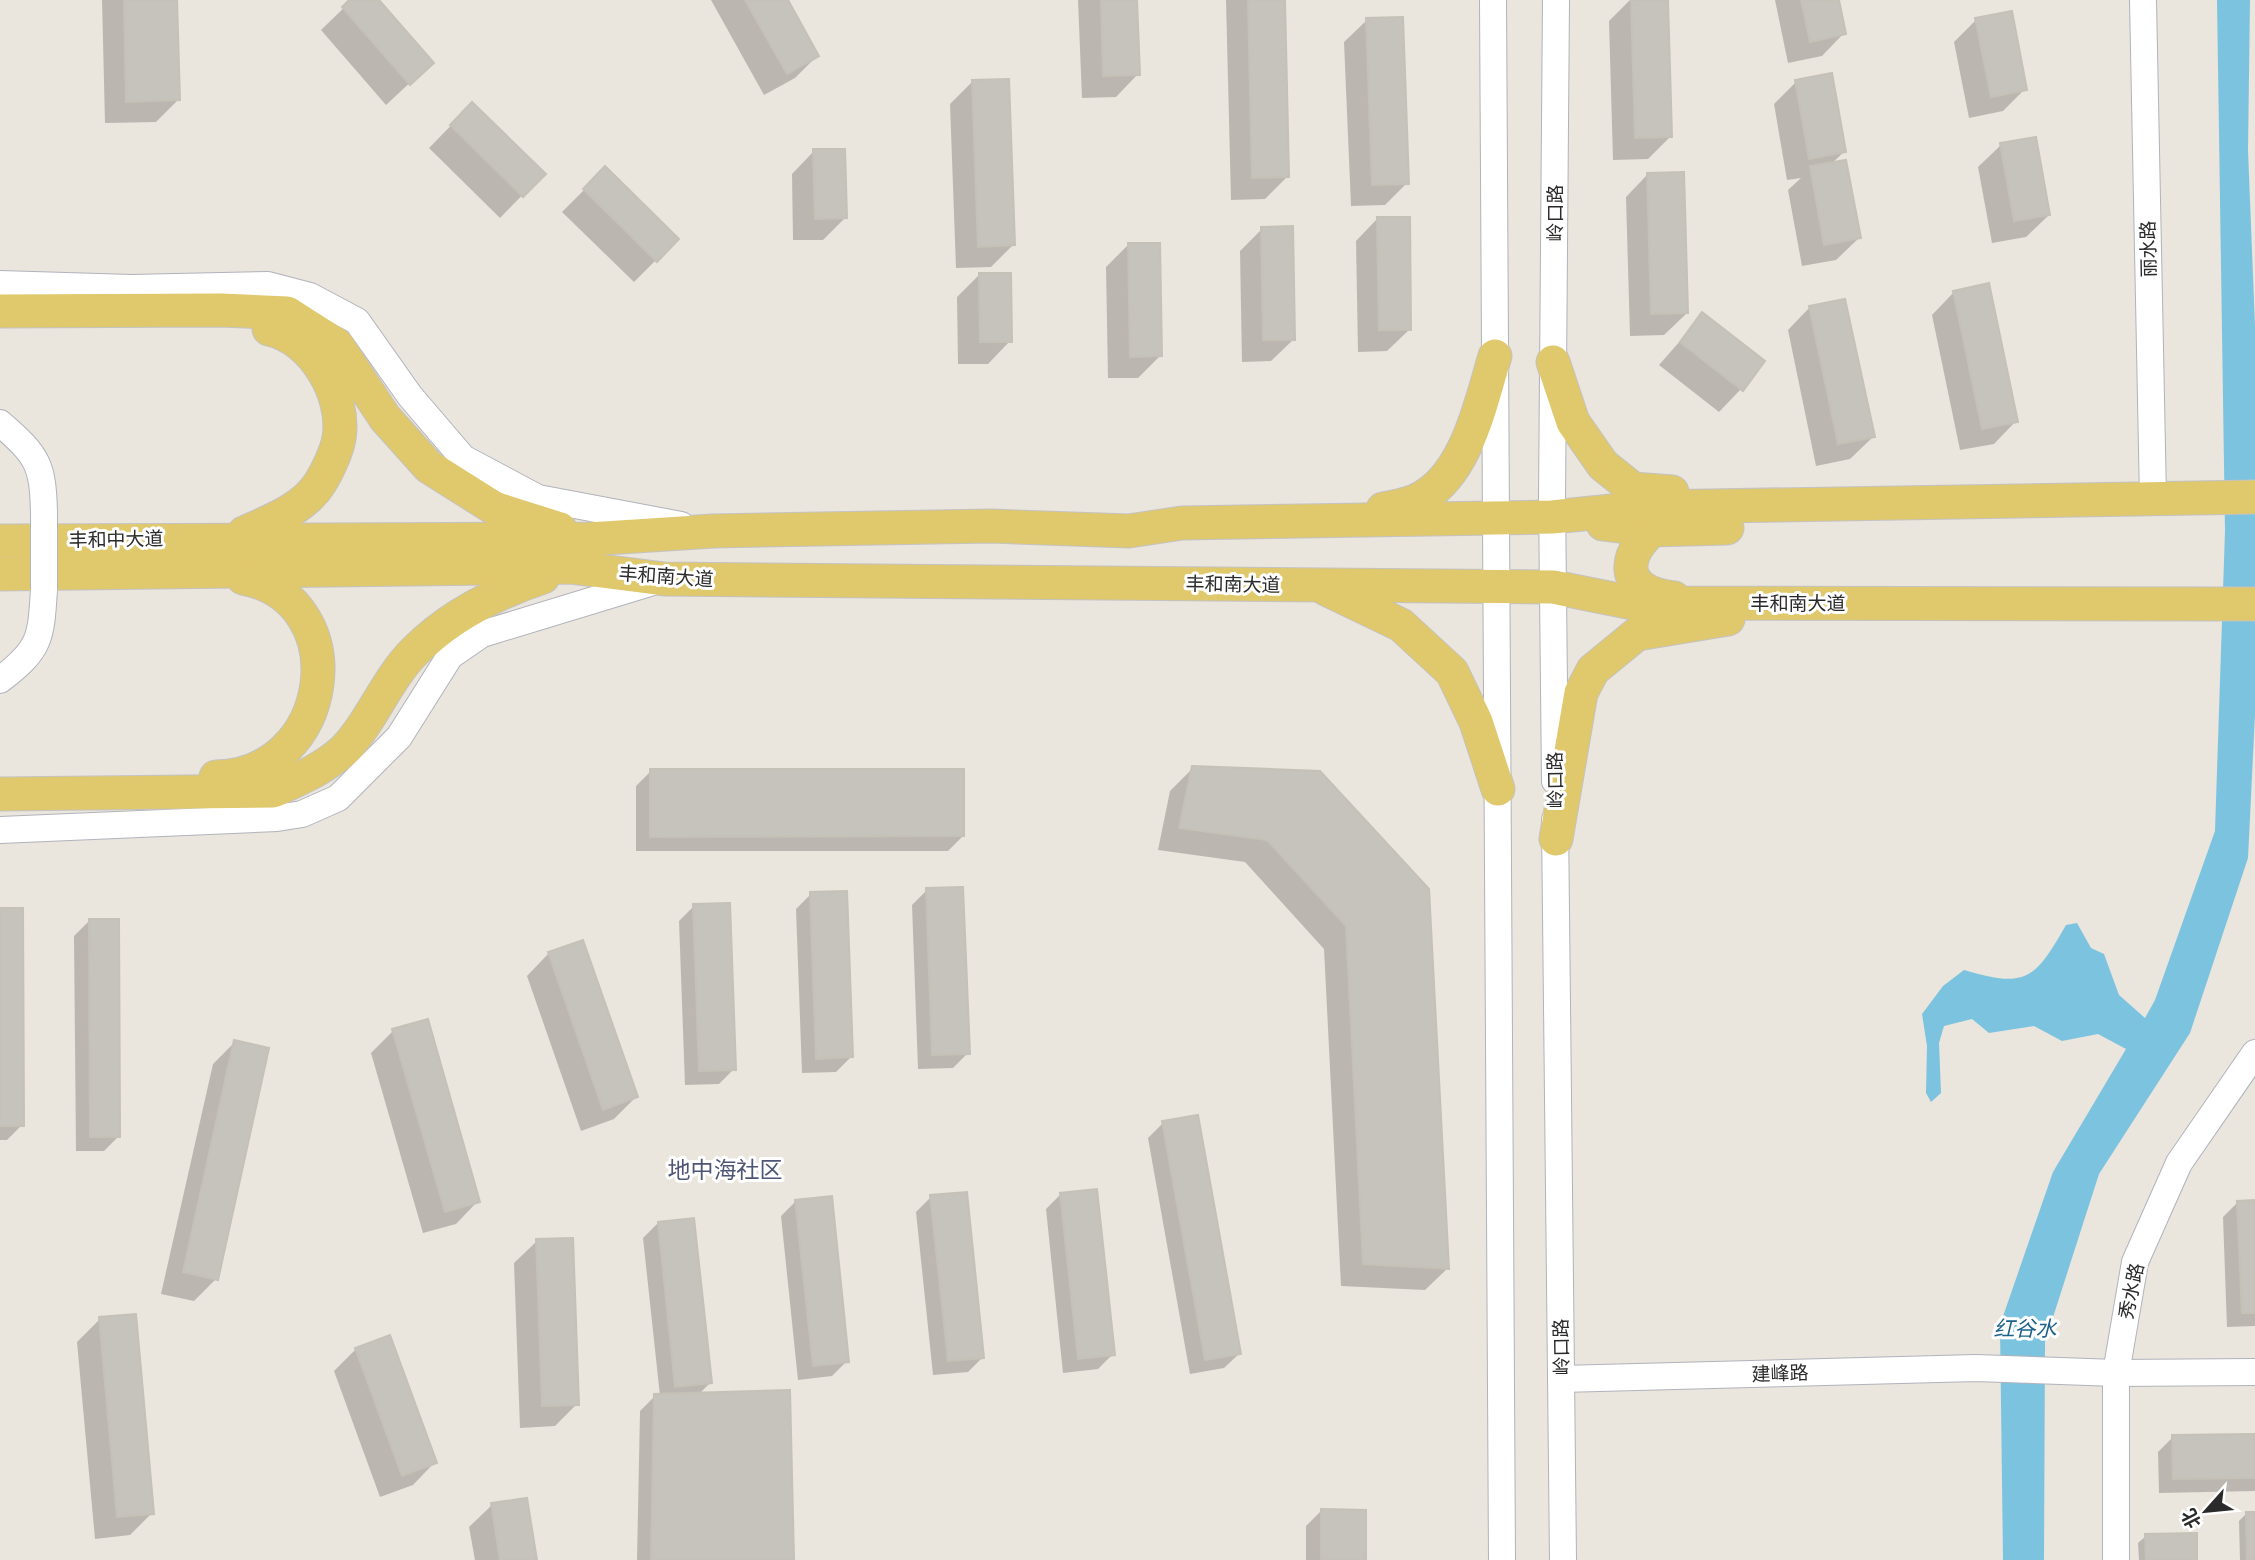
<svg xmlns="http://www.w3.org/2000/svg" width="2255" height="1560" font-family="Ubuntu,'Noto Sans SC',sans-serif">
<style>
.water{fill:#7cc3e0}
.shadow{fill:#0003}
.building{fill:#c6c3bc;stroke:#c5c1b7;stroke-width:2}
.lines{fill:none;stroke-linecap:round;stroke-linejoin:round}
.minor-casing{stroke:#b1b3bc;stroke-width:28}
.major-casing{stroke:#c3c3c3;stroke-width:35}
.minor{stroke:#fff;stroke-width:26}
.major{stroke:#e0c86c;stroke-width:33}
.minor-bridge-casing{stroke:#b1b3bc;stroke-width:28;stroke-linecap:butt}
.minor-bridge{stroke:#fff;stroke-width:26}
.labels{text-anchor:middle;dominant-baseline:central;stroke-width:6;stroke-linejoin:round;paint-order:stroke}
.street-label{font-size:19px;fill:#2a2a2a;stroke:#fff}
.water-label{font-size:21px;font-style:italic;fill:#1d628b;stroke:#fff}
.quarter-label{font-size:23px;fill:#4f5575;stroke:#fff}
</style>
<rect width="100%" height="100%" fill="#eae5dd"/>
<!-- water -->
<path class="water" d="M2217,0H2250L2248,150L2255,326V715L2248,858L2190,1033L2099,1174L2045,1342L2044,1560H2003L2000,1325L2053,1172L2126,1049L2098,1034L2062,1041L2034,1026L1989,1033L1972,1019L1944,1026L1939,1043L1941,1093L1931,1102L1926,1093L1927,1046L1922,1014L1943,986L1964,970C2027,989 2035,979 2066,925L2077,923L2091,948L2104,954L2119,995L2145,1018L2155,1000L2215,831L2225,531Z"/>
<!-- shadow -->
<g class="shadow">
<polygon points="102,0 176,0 178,100 156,122 105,123"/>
<polygon points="352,0 376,0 431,63 386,105 321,30"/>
<polygon points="711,0 786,0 817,56 795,78 764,95"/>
<polygon points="1078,0 1136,0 1138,74 1116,97 1082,98"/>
<polygon points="1226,0 1283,0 1287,177 1265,199 1231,200"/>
<polygon points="1630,0 1666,0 1670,137 1648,159 1613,160 1609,21"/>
<polygon points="1775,0 1837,0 1844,33 1822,56 1788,63"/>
<polygon points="1367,20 1407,183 1385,205 1351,206 1344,42"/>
<polygon points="1976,20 2025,89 2003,111 1969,118 1954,42"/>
<polygon points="972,82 1013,245 991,267 956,268 950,104"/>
<polygon points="1796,82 1844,152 1831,164 1859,238 1836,260 1802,266 1788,190 1801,178 1787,180 1774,104"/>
<polygon points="472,104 543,174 500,218 429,148"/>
<polygon points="2001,145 2049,215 2026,237 1992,243 1978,167"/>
<polygon points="814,151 845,218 823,240 793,240 792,174"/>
<polygon points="605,169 677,239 634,282 562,212"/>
<polygon points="1648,174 1687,313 1664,335 1630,336 1626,197"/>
<polygon points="1378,218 1410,329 1387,351 1358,352 1356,241"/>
<polygon points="1262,229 1294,339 1271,361 1242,362 1240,251"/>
<polygon points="1128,245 1160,356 1138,378 1108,378 1106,267"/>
<polygon points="979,275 1010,341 988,364 958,364 957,297"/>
<polygon points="1954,292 2016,421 1994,444 1960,450 1932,315"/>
<polygon points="1810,307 1873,437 1850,459 1816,466 1788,330"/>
<polygon points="1703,315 1741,389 1719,412 1659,365"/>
<polygon points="1193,768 1319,773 1448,1268 1425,1290 1341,1286 1324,949 1245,862 1158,850 1170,791"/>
<polygon points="651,771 963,836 948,851 636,851 636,786"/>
<polygon points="927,890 968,1053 953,1068 918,1069 912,905"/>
<polygon points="811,894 851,1057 836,1072 802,1073 796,909"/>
<polygon points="694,906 734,1069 719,1084 685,1085 679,921"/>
<polygon points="0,910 22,1125 7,1140 0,1140"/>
<polygon points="89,921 119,1136 104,1151 76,1151 74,936"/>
<polygon points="549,953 636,1097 614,1119 581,1131 527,976"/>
<polygon points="393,1031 478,1201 456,1224 423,1233 371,1053"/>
<polygon points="235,1042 216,1279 194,1301 161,1294 213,1064"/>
<polygon points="1163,1123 1239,1354 1224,1368 1190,1374 1148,1138"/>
<polygon points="1061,1194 1113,1354 1098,1369 1063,1373 1046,1209"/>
<polygon points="931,1197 983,1357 968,1372 933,1375 916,1212"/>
<polygon points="796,1201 847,1361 832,1376 798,1380 781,1216"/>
<polygon points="2238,1202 2255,1202 2255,1326 2227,1327 2223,1217"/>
<polygon points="658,1223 710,1383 698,1395 792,1560 637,1560 640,1411 655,1396 660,1396 643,1238"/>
<polygon points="537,1241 577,1404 555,1426 520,1428 514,1263"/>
<polygon points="100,1319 152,1513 130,1535 95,1539 77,1342"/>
<polygon points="356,1349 435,1462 413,1485 380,1497 334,1371"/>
<polygon points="2255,1435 2255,1491 2159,1493 2158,1452 2173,1437"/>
<polygon points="492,1505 536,1560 475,1560 469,1527"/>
<polygon points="1321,1511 1364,1560 1306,1560 1306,1526"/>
<polygon points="2246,1514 2255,1514 2255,1560 2240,1560 2239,1521"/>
<polygon points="2146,1536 2196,1560 2139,1560 2138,1543"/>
</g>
<!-- building -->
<g class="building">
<polygon points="124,0 177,0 180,100 126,102"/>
<polygon points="349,0 379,0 434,63 410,85 342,7"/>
<polygon points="745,0 788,0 819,56 787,74"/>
<polygon points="1101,0 1137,0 1140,75 1103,76"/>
<polygon points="1248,0 1285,0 1289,177 1252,178"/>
<polygon points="1631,0 1668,0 1672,137 1635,138"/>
<polygon points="1801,0 1839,0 1846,34 1810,42"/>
<polygon points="2012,11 2027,90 1991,97 1975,18"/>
<polygon points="1403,17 1409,184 1372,185 1366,18"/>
<polygon points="1832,73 1846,152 1809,159 1795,80"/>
<polygon points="1009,79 1015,245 978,247 972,80"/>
<polygon points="472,102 546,174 523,197 450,125"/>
<polygon points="2036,137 2050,215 2014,221 2000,143"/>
<polygon points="813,149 845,149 847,218 815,219"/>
<polygon points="1846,160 1861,238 1824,245 1810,166"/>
<polygon points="605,166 679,239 657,262 583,189"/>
<polygon points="1684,172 1688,313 1651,314 1647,173"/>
<polygon points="1377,217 1410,217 1411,330 1379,330"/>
<polygon points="1293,226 1295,340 1263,340 1261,227"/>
<polygon points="1128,243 1160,243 1162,356 1130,357"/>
<polygon points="979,273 1011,273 1012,342 980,342"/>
<polygon points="1989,283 2018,422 1982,429 1953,291"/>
<polygon points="1845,299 1875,437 1838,444 1809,306"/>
<polygon points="1702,312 1765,361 1743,391 1680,342"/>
<polygon points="1192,766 1320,771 1429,889 1449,1269 1363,1264 1346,926 1267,840 1179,828"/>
<polygon points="650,769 964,769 964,836 650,837"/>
<polygon points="963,887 970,1054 932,1055 926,888"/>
<polygon points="847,891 853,1057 816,1059 810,892"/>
<polygon points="730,903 736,1070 699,1071 693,904"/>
<polygon points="0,908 23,908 24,1126 0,1126"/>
<polygon points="89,919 119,919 120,1137 90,1137"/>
<polygon points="583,940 638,1097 603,1110 548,952"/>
<polygon points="428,1019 480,1202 445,1212 392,1029"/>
<polygon points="234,1040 269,1048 218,1280 183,1272"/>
<polygon points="1198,1115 1241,1354 1205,1360 1162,1121"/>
<polygon points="1097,1189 1115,1355 1078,1359 1060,1193"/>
<polygon points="967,1192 984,1358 948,1361 930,1195"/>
<polygon points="832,1196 849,1362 813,1366 795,1200"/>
<polygon points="2255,1200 2255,1313 2242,1313 2237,1201"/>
<polygon points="694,1218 712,1383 675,1387 658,1222"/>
<polygon points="573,1238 579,1405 542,1406 536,1239"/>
<polygon points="136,1314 154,1514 117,1517 99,1317"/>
<polygon points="390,1335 437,1463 402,1476 355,1348"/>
<polygon points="790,1390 794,1560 651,1560 654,1394"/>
<polygon points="2255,1434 2255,1478 2173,1479 2172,1435"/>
<polygon points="527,1498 537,1560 500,1560 491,1503"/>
<polygon points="1321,1509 1366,1510 1366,1560 1321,1560"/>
<polygon points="2246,1512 2255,1512 2255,1560 2247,1560"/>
<polygon points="2197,1533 2197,1560 2146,1560 2145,1534"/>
</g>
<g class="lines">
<defs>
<g id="minor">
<polyline points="1493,0 1502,1560"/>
<polyline points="2143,0 2153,499"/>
<polyline points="0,284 131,288 268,285 310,296 357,321 410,396 463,458 538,498 681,525"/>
<path d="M0,423C38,456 43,464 44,514"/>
<path d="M0,680C41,649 41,638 44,589"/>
<polyline points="1555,781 1552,499 1556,0"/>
<polyline points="1555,820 1563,1560"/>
<polyline points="0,830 277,818 302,814 338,798 399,737 450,656 482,634 656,581"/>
<polyline points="1561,1379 1976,1368 2116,1373 2255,1372"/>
<polyline points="2116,1560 2116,1373 2135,1262 2179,1163 2255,1053"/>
</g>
<g id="major">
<polyline points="0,311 221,310 287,313 337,345 385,418 429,467 494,508 560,529"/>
<polyline points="1553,362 1573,422 1603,465 1633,489 1672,492"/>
<path d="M1383,509C1394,507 1405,505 1415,501C1466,480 1481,402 1495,356"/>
<path d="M1665,520C1623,548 1613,591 1674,598"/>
<polyline points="1603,524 1649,530 1727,528"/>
<path d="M244,533C270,521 304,509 320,483C327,472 337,451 339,438C346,395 313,338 269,329"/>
<polyline points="0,541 589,539 713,531 991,526 1129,531 1182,523 1552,517 1652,507 2255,497"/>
<polyline points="0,574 570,567 664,579 1553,587 1633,603 2255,604"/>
<polyline points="1326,589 1401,625 1452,672 1476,722 1498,789"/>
<path d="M216,777C334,775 358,600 243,578"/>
<path d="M0,794L273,791C297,780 323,769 343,751C370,725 387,678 415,651C451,615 495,593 543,577"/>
<polyline points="1556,839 1581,693 1593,670 1637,634 1728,619"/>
</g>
</defs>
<!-- minor casing -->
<use href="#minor" class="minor-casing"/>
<!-- major casing -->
<use href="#major" class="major-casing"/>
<!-- minor -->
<use href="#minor" class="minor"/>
<!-- major -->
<use href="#major" class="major"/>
<defs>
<polyline id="minor-bridge" points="44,514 44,589"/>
</defs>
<!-- minor-bridge casing -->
<use href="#minor-bridge" class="minor-bridge-casing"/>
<!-- minor-bridge -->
<use href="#minor-bridge" class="minor-bridge"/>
</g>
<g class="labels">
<!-- street labels -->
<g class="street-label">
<text transform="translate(1555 213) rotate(-90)">岭口路</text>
<text transform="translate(2148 249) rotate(-91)">丽水路</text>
<text transform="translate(116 539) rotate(-1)">丰和中大道</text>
<text transform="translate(666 576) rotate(4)">丰和南大道</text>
<text transform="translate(1233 584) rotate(1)">丰和南大道</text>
<text x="1798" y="603">丰和南大道</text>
<text transform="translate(1555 780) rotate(-91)">岭口路</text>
<text transform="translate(2131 1291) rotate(-78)">秀水路</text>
<text transform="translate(1561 1347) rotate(-91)">岭口路</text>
<text transform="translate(1780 1373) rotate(-2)">建峰路</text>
</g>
<!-- water labels -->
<g class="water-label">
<text x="2025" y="1328">红谷水</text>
</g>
<!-- quarter labels -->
<g class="quarter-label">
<text x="725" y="1169">地中海社区</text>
</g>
</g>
<!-- north arrow -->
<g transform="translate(2206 1511) rotate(243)" stroke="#ffffff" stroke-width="5" paint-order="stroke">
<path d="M0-5L12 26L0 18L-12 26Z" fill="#2a2a2a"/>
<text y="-10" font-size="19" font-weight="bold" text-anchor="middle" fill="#2a2a2a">北</text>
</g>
</svg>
